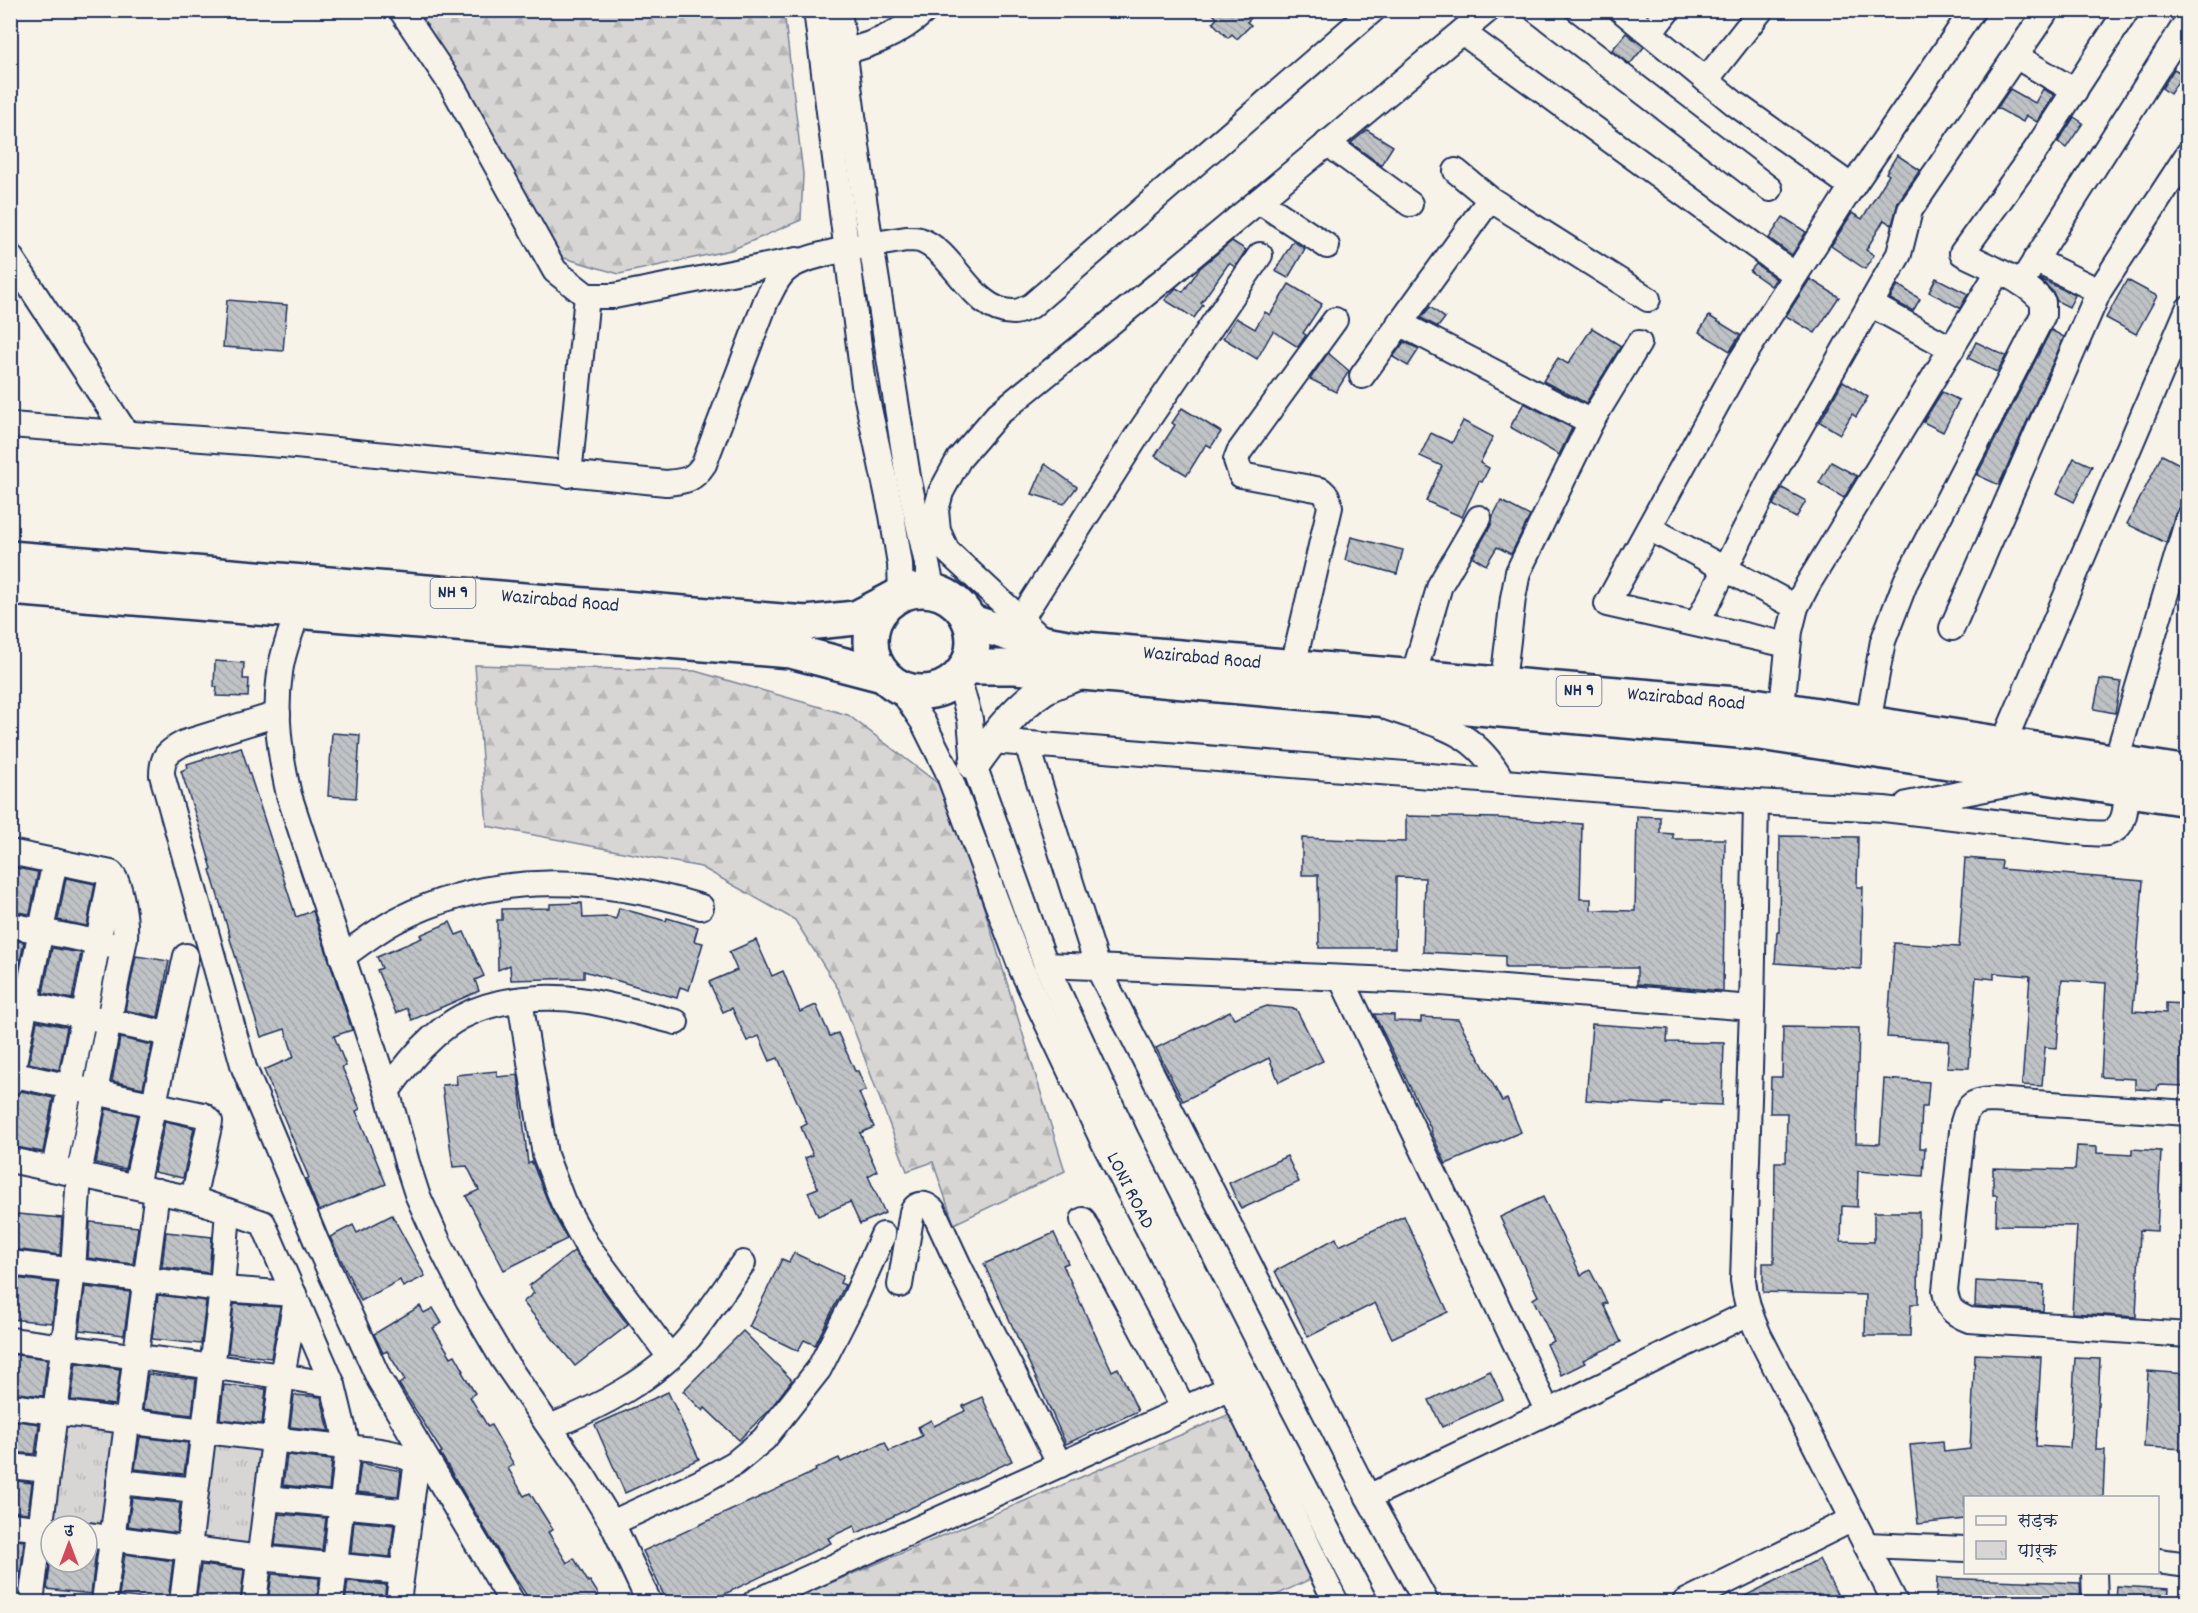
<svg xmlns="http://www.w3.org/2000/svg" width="2198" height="1613" font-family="Dekko,'Playpen Sans Deva',sans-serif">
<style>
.forest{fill:url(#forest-firs);stroke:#798299;stroke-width:1.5}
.park{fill:url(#park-tufts);stroke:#798299;stroke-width:1.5}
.building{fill:url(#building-back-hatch);stroke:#1b2f5e;stroke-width:1.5}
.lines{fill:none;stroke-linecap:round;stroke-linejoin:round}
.minor-casing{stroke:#1b2f5e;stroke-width:28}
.major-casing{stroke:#1b2f5e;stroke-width:34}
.highway-casing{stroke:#1b2f5e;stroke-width:38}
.minor{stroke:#f7f3e8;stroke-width:24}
.major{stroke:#f7f3e8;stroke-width:30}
.highway{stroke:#f7f3e8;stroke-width:33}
.labels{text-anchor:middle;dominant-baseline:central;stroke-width:4.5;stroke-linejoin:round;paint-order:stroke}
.shield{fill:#f7f3e8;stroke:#5d6a87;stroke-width:1.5}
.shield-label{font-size:18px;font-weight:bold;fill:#1b2f5e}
.street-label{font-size:20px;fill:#1b2f5e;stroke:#f7f3e8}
</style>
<defs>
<pattern id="forest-firs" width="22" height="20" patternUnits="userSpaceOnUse" patternTransform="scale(1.5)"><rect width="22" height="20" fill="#d7d6d4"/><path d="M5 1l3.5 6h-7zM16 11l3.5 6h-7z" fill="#b8b8b8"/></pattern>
<pattern id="park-tufts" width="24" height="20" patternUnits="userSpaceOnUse" patternTransform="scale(1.5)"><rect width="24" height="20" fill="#d7d6d4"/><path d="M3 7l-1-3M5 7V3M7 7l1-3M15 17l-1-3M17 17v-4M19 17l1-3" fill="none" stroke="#b8b8b8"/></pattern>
<pattern id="building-back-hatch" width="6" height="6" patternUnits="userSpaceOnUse" patternTransform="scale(1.5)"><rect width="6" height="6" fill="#c0c3c5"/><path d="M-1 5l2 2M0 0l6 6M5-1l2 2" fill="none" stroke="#a4a8ac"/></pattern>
</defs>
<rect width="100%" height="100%" fill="#f7f3e8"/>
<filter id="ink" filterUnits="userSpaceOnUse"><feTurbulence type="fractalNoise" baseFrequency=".0167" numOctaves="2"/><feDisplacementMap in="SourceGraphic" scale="12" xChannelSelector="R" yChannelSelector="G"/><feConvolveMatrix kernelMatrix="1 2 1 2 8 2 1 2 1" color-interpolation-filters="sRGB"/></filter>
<g filter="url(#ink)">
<!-- forest -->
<g class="forest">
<polygon points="413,11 784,11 803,174 801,220 731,250 619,274 561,257 493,134"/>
<polygon points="475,665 695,671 848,715 948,791 1065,1171 954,1224 933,1162 907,1171 839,990 795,920 701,867 487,826"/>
<polygon points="1230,1414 1321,1574 1262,1602 786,1602"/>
</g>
<!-- park -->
<g class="park">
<polygon points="59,1418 120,1425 106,1534 87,1526 51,1526"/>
<polygon points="208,1438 267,1444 254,1552 195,1545"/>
</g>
<!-- building -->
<g class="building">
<polygon points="1209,10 1243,10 1251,18 1247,22 1251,25 1237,39 1232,34 1228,38 1213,23 1217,18"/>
<polygon points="1626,33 1644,47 1630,64 1612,50"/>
<polygon points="2174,69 2183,74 2170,94 2162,88"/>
<polygon points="2010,89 2035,103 2043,89 2054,95 2037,122 2026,115 2023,122 1997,108"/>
<polygon points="2074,117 2083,123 2066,148 2058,142"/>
<polygon points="1367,130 1393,146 1381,165 1351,143"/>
<polygon points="1897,155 1920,170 1898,202 1892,225 1884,220 1866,250 1874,255 1865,269 1831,246 1852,213 1862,219 1889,175 1886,173"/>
<polygon points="1783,217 1806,232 1792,255 1769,238"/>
<polygon points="1232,241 1246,250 1235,267 1229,263 1201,303 1203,305 1194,318 1165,300 1176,288 1183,292 1200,268"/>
<polygon points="1293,241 1305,249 1288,278 1275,271"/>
<polygon points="1756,264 1776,279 1771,286 1750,271"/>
<polygon points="1936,278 1968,294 1960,308 1929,292"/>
<polygon points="1810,279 1839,297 1815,333 1786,316"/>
<polygon points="2040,279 2075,295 2069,307 2057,301 2053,292"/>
<polygon points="2127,280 2157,296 2136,334 2106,318"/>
<polygon points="1289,284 1322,304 1303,333 1306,335 1298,347 1273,331 1257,359 1223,338 1236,318 1255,329 1265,312 1270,315"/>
<polygon points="1898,285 1920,299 1913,311 1890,299"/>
<polygon points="227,300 287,305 283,351 223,347"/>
<polygon points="1430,307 1445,318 1438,327 1421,318"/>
<polygon points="1709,316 1740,335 1730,351 1699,332"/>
<polygon points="1592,328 1621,346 1586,403 1543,381 1558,358 1568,364"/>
<polygon points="2051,330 2064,337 1999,485 1977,475"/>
<polygon points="1404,342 1419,349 1408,366 1393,357"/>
<polygon points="1976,342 2006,356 1997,372 1968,358"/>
<polygon points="1328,353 1349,371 1336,392 1310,379"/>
<polygon points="1843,381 1868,397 1856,417 1852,414 1840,434 1820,422"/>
<polygon points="1942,392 1959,400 1943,432 1923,422"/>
<polygon points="1524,403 1572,428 1559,455 1510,427"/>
<polygon points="1182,408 1221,432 1211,447 1206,444 1187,475 1155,456 1175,425 1172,423"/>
<polygon points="1463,421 1493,437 1480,463 1489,468 1482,482 1479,481 1462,517 1426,501 1442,466 1420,456 1431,433 1452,443"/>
<polygon points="2162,455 2187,468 2187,503 2179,508 2175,514 2166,543 2127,524"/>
<polygon points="2074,458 2092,466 2074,502 2057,493"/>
<polygon points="1831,462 1857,476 1844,498 1819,483"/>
<polygon points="1045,464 1077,487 1064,504 1032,494"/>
<polygon points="1782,488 1806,501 1796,518 1773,505"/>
<polygon points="1501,501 1530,516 1511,554 1497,547 1486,565 1473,557 1491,525 1493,516"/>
<polygon points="1351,537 1403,550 1397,574 1345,560"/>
<polygon points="215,661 244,663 243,679 249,679 248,697 216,696 217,687 214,687"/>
<polygon points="2100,679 2121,682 2115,713 2094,709"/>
<polygon points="332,733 360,735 356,798 328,796"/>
<polygon points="241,747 296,917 313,911 352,1030 334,1036 346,1066 342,1067 360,1109 356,1111 386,1184 319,1211 306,1179 309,1178 264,1070 294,1057 285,1029 261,1037 229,936 230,936 210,870 212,869 203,838 181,771 188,768 187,764"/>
<polygon points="1406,816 1498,818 1582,824 1580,899 1591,899 1591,910 1635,911 1637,816 1660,817 1660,833 1673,834 1673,839 1725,839 1723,991 1637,984 1637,968 1505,968 1505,956 1423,952 1425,878 1396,877 1395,948 1319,948 1318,875 1302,875 1302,838 1406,842"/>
<polygon points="1780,836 1858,837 1857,887 1863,887 1861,969 1775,963 1777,932 1779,932"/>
<polygon points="1965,858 2002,861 2001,869 2143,881 2133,1011 2166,1013 2166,1003 2187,1004 2185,1086 2158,1085 2157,1090 2135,1089 2135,1079 2101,1077 2106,983 2062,980 2057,1048 2045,1047 2042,1086 2022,1085 2030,976 1994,973 1994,979 1976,977 1969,1068 1947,1067 1949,1041 1887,1037 1894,943 1959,947"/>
<polygon points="10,867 38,872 30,914 10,911"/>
<polygon points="66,878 95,884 87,926 58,920"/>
<polygon points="582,903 583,918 609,917 616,919 619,908 666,921 667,918 698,927 694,941 703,943 689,990 680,987 677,998 584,971 584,978 511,980 510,965 498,970 497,920 502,920 502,909 550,908 550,904"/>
<polygon points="450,922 456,935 464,932 484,976 475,980 479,991 412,1020 407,1008 396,1013 377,970 382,968 377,957 422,938 420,935"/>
<polygon points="10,940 24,942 15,987 10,987"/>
<polygon points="756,940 772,976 783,971 800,1012 816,1005 830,1036 838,1033 855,1071 858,1071 866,1090 859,1093 874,1127 860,1133 877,1171 868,1176 885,1213 860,1224 850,1202 818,1216 808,1192 818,1188 805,1158 813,1155 801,1127 807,1124 778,1058 770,1061 759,1036 747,1041 732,1008 723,1012 709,982 737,970 729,952"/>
<polygon points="52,948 81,953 72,999 43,993"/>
<polygon points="136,956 169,961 158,1017 125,1010"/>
<polygon points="1267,1006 1296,1009 1323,1061 1279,1082 1269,1058 1183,1101 1156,1048 1230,1011 1234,1018"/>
<polygon points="1374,1014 1394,1015 1394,1021 1421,1022 1421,1017 1458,1019 1502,1101 1507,1099 1521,1132 1446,1164 1431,1132 1432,1131"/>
<polygon points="37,1021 67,1027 59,1070 29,1063"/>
<polygon points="1592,1024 1668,1029 1667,1042 1724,1043 1722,1105 1663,1103 1663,1105 1586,1100"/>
<polygon points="1783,1027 1859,1028 1856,1143 1880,1144 1884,1079 1929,1082 1927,1107 1922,1107 1920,1148 1925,1148 1923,1176 1858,1171 1857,1207 1842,1206 1841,1241 1874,1242 1874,1212 1919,1212 1918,1304 1911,1304 1910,1336 1865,1336 1866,1295 1763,1292 1763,1263 1774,1263 1775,1162 1786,1162 1787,1113 1770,1113 1771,1077 1782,1077"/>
<polygon points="120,1038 152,1045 143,1088 112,1081"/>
<polygon points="497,1071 497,1077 518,1075 528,1164 532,1162 550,1207 567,1239 504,1270 466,1196 479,1190 467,1166 453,1167 442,1085 457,1084 456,1075"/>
<polygon points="21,1091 53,1098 43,1152 10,1146 10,1109 13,1097"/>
<polygon points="106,1109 137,1115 125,1169 96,1163"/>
<polygon points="165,1121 194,1128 183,1178 154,1172"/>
<polygon points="2077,1146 2097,1147 2097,1153 2132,1155 2132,1149 2161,1151 2157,1231 2140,1230 2136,1317 2072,1313 2077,1226 1996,1225 1997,1195 1993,1195 1993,1168 2075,1170"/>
<polygon points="1287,1156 1299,1182 1241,1209 1229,1183"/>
<polygon points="1543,1197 1581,1275 1590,1270 1607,1303 1603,1304 1621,1342 1583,1360 1585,1363 1561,1375 1547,1344 1554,1341 1533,1299 1538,1296 1500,1217"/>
<polygon points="17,1214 62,1218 60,1255 13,1249"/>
<polygon points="392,1215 425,1276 403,1287 400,1280 361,1301 330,1237 353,1225 357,1233"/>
<polygon points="1404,1216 1448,1312 1392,1338 1375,1303 1308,1337 1275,1271 1336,1238 1339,1246"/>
<polygon points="90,1222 138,1227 133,1264 88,1258"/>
<polygon points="166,1232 212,1237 209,1273 162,1267"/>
<polygon points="1054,1233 1068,1263 1063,1265 1112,1371 1118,1368 1138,1411 1066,1444 984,1264"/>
<polygon points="574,1251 628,1325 575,1366 523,1302 534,1293 529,1286"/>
<polygon points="794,1253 843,1276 840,1283 845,1285 815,1345 804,1340 798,1351 749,1327 782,1259 789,1262"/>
<polygon points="13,1278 57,1283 52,1323 10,1319"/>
<polygon points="1976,1281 2044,1285 2043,1311 1975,1306"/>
<polygon points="85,1287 130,1292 124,1335 80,1330"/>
<polygon points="158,1295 206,1301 201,1344 152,1339"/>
<polygon points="234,1304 280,1307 271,1358 228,1353"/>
<polygon points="420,1306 424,1313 433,1308 442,1323 433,1328 451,1357 455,1355 464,1371 462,1372 475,1393 470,1397 488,1427 491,1425 514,1465 508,1468 524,1496 530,1493 553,1530 548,1532 567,1563 574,1558 588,1582 590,1581 599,1595 595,1598 598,1602 531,1602 507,1566 440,1453 442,1452 399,1384 405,1380 387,1351 383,1353 374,1334"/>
<polygon points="743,1331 792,1380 770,1409 739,1440 705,1408 703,1411 683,1391"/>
<polygon points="10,1354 47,1359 43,1396 10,1392"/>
<polygon points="1975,1354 2041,1357 2036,1446 2070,1448 2075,1358 2100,1359 2096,1450 2105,1450 2103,1497 1965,1497 1965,1519 1918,1524 1910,1445 1943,1442 1944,1452 1970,1449"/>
<polygon points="76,1363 120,1369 115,1405 71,1400"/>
<polygon points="1490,1371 1503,1399 1442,1427 1429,1400"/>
<polygon points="2148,1371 2187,1374 2187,1449 2144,1447"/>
<polygon points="148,1374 196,1379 192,1415 143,1409"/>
<polygon points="224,1385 266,1389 262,1424 220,1419"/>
<polygon points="668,1392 699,1459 625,1493 595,1425"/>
<polygon points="294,1395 321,1397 329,1431 290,1427"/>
<polygon points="982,1397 1012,1461 857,1533 854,1526 828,1538 831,1543 708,1602 667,1602 643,1551 816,1471 815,1469 839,1458 841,1462 885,1442 889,1451 922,1436 918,1427 931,1420 934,1426 965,1411 963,1406"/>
<polygon points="10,1420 39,1424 35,1454 10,1452"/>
<polygon points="140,1437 188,1443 184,1474 135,1469"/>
<polygon points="287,1455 332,1460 329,1490 283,1485"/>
<polygon points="361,1463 401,1471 398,1496 357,1492"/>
<polygon points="10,1480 32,1483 28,1513 10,1511"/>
<polygon points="132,1498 180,1503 177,1533 128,1526"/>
<polygon points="279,1514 326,1518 322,1550 275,1545"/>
<polygon points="354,1521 394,1525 390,1557 351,1553"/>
<polygon points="10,1539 24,1541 20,1579 10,1578"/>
<polygon points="87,1549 96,1551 91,1594 47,1589 51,1558 51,1562 87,1562"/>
<polygon points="125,1554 173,1561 168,1601 119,1596"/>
<polygon points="1819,1559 1837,1594 1819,1602 1733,1602"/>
<polygon points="201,1565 244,1570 240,1602 196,1602"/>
<polygon points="272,1574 319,1578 317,1602 268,1602"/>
<polygon points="1937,1578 2080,1583 2081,1602 1936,1602"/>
<polygon points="348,1581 386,1585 384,1602 345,1602"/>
<polygon points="2117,1586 2169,1589 2168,1602 2116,1602"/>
</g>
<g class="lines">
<defs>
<g id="minor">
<polyline points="401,10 452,86 555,271 587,296 614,296 797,260"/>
<polyline points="816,10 864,385 892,515 900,564 901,594"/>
<polyline points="839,10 865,206 908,477 933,591"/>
<polyline points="1536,10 1770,189"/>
<polyline points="1621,10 1734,103 1852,187"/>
<polyline points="1462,32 1795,275"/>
<polyline points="1650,33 1668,10"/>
<path d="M830,53C865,50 900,34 926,10"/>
<polyline points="2017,57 2075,91"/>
<polyline points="1706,80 1761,10"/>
<polyline points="1327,143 1410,204"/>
<polyline points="1456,171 1490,199 1648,299"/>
<polyline points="1259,201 1327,246"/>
<polyline points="10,256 126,433"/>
<polyline points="2035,260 2099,291"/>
<polyline points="2021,283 2188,20"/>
<polyline points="1870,304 1952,349"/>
<polyline points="1399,323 1591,422"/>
<polyline points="1362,376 1490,199"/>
<path d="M10,425L296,446L666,483C685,481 693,481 704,464L766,301C772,291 776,278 786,270C804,253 878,244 906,239C910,239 916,239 920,240C955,252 972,313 1014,312C1019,312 1026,308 1031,306L1373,10"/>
<polyline points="569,475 587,296"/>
<polyline points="1649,528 1796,607"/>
<path d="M298,610C292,631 282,652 280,673C274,714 280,755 289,795L387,1091L407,1163L417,1194L439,1243L468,1300L502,1358L585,1479L612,1523L649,1602"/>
<polyline points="1021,619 1137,436 1260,255"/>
<polyline points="1697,624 1771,478 1899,254 1910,210 2047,10"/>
<polyline points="1952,628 2099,291 2188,154"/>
<polyline points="1046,643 947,551 938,531 936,510 941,492 959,459 998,414 1167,277 1488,10"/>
<polyline points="1788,645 1607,604 1740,362 1846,196 1973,10"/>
<polyline points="1293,666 1330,507 1327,496 1321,490 1241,475 1236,460 1239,452 1335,320"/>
<polyline points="1413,677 1440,585 1479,518"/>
<polyline points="958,678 970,719 974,765 1046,965 1126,1137 1248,1378 1365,1602"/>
<polyline points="900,688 923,722 947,770 1022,970 1102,1139 1230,1388 1336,1602"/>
<polyline points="1501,699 1513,598 1518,572 1591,422 1639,343"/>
<path d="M1389,708C1441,727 1474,729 1503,782"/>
<path d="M278,714L184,743C167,752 162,756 162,775L244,1068L317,1243L379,1379L512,1602"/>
<path d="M1868,723L1883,641L1906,581L2043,315V302C2026,280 1987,266 1962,253L2035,151L2127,10"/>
<polyline points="1780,725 1790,631 1796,607 1808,584 1998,272"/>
<path d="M992,741L1756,802L1884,809L2088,833C2093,833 2101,834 2107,833C2131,828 2125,794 2127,775"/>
<polyline points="1027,744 1098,968 1368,1497 1426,1602"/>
<polyline points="2003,744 2188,309"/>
<polyline points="2116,761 2188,519"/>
<path d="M1756,802L1752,1008L1743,1280C1745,1300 1750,1316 1759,1335L1895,1602"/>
<polyline points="1907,804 2032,780"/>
<path d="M10,852L111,873C122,884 126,923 125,938L79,1174L73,1271L31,1602"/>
<polyline points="10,925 112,945"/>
<path d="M342,957C360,944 379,929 399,919C496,870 600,877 701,907"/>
<polyline points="1046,965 1416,981 1752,1008"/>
<polyline points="1341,978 1548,1412"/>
<polyline points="520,1000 545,1155 563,1202 586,1244 670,1357"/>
<polyline points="13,1001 169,1034"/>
<polyline points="10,1074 203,1115 210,1122 193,1199"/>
<polyline points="10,1083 55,861"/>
<path d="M387,1091C399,1076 411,1058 425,1045C435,1035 448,1024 461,1017C497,998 547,994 587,1001C617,1006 647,1015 676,1022"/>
<path d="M2188,1113L1992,1100C1974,1101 1968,1103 1963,1122L1945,1291C1948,1309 1952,1313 1969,1320L2188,1335"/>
<polyline points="10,1160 193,1199 263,1223 333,1385"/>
<polyline points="54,1169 111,875"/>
<polyline points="136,1186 186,956"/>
<polyline points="1083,1220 1184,1409"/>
<polyline points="10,1263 222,1289 294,1294"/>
<path d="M900,1285L912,1212C917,1202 925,1203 933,1210L960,1268L1060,1465"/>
<polyline points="10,1340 282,1376 333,1385 348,1447 331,1602"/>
<path d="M10,1406C119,1420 227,1435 336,1446C354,1448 404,1451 415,1463L416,1468L398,1602"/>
<path d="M550,1427C601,1406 653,1380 689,1338C708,1314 725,1288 743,1263"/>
<polyline points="10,1466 48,1470"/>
<polyline points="119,1482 196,1490"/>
<polyline points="1368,1497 1548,1412 1749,1313"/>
<polyline points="267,1498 411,1512"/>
<polyline points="612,1523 701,1482 735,1463 764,1439 819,1369 855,1298 883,1235"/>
<polyline points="10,1525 51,1530"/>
<polyline points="87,1535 260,1558 401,1572"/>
<polyline points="1866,1545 1966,1549"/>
<polyline points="2158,1561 2188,1565"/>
<polyline points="2094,1572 2095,1602"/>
<polyline points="104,1602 157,1191"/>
<polyline points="182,1602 222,1289 228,1211"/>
<polyline points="254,1602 282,1376 296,1300"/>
<polyline points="755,1602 1230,1388"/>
<polyline points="1685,1602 1853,1519"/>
</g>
<path id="major" d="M974,765C994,737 1015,708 1044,689C1056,682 1071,678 1084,673"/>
<g id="highway">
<polyline points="10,558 806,623 856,618 891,600"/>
<polyline points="10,588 791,651 883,675"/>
<circle cx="922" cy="641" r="51"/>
<polyline points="969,621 1028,640 1073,648 1760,706 2188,773"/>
<polyline points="966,667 1015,667 1761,733 2188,799"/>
</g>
</defs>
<!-- minor casing -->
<use href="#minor" class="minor-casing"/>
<!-- major casing -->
<use href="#major" class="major-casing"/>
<!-- highway casing -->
<use href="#highway" class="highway-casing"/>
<!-- minor -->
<use href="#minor" class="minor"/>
<!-- major -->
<use href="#major" class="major"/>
<!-- highway -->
<use href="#highway" class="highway"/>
</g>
</g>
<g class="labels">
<!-- shield labels -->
<g class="shield">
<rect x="430.5" y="578" width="45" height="30" rx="4.5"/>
<rect x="1556.5" y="676" width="45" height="30" rx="4.5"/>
</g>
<g class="shield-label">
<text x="453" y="593">NH 9</text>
<text x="1579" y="691">NH 9</text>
</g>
<!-- street labels -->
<g class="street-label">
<text transform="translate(560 602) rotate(5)">Wazirabad Road</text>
<text transform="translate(1202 659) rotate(5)">Wazirabad Road</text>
<text transform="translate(1686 700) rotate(5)">Wazirabad Road</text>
<text transform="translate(1129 1191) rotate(63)">LONI ROAD</text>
</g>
</g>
<!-- margin -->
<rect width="2198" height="1613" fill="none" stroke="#f7f3e8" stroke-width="36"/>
<rect x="18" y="18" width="2162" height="1577" fill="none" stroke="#1b2f5e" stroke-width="2" filter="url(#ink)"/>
<!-- legend -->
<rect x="1964" y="1496" width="195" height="78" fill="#f7f3e8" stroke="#9fa5b1" stroke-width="1.5"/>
<rect x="1976" y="1516" width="30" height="9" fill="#f7f3e8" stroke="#9fa5b1" stroke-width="1.5"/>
<text x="2018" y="1526" font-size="18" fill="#1b2f5e">सड़क</text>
<rect x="1976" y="1541" width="30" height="18" fill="url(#park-tufts)" stroke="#9fa5b1" stroke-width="1.5"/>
<text x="2018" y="1556" font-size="18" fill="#1b2f5e">पार्क</text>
<!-- north arrow -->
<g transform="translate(69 1544)"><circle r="28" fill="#f7f3e8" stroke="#9fa5b1" stroke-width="1.5"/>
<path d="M0-4.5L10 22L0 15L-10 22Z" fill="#d1495b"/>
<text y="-9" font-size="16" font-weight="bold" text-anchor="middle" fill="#1b2f5e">उ</text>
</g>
</svg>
